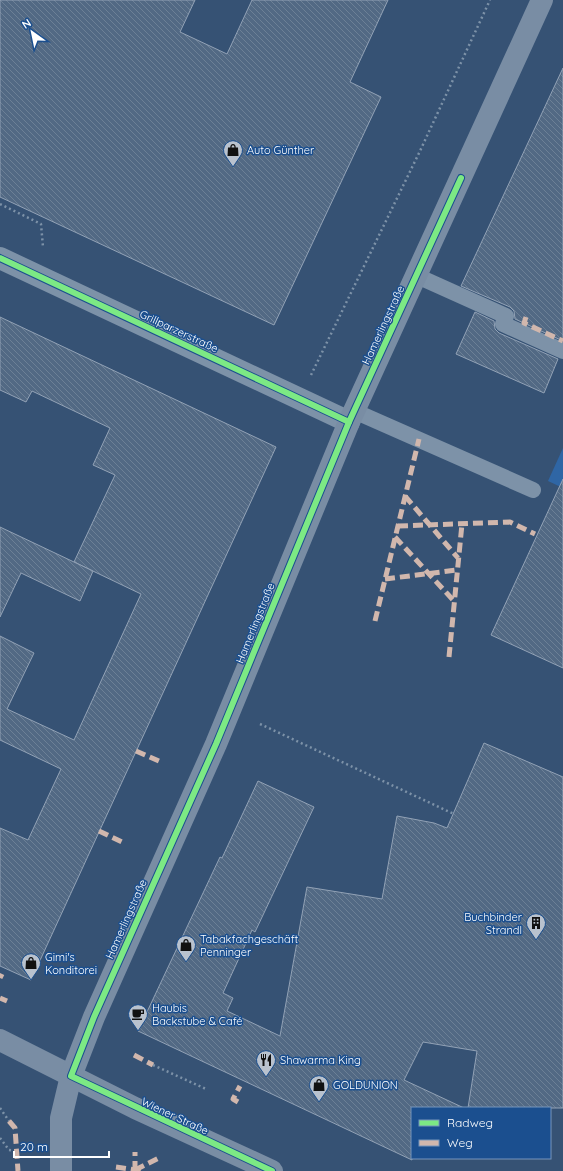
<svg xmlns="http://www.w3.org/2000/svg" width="563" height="1171" font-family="Quicksand,sans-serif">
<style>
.grass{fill:#2f66a5}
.building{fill:url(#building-back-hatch);stroke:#92a2b6}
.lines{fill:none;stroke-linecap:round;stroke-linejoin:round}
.path{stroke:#7d92a8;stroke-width:2.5;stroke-dasharray:2 3;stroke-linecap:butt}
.lane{stroke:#7d92a8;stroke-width:16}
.street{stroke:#7d92a8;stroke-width:22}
.secondary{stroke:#798da4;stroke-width:22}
.quiet{stroke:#d1b7ad;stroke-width:5;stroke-dasharray:10 5;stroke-linecap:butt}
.cycleway-casing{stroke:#1b4f8f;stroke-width:8}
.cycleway{stroke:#7ce984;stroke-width:6}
.labels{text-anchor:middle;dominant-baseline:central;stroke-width:3;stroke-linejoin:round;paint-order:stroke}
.poi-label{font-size:11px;fill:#fff;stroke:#1b4f8f;text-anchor:start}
.street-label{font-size:11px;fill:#fff;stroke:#1b4f8f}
</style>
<defs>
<pattern id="building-back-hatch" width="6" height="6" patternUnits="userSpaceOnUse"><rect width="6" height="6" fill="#526984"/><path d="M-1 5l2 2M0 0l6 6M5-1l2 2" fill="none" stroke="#6c8096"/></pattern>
</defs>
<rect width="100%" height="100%" fill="#365274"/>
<!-- grass -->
<polygon class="grass" points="563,448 563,488 548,481"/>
<!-- building -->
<g class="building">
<polygon points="0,0 195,0 180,32 227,54 252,0 388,0 350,82 381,97 274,325 0,197"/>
<polygon points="563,68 563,341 515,319 514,311 510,307 461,286"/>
<polygon points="475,312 494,321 495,329 499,333 558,359 544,393 456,354"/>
<polygon points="0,317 276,447 31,980 0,966 0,828 28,840 61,769 0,740 0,636 34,653 7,709 74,740 141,594 74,562 115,475 93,465 110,428 32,391 26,402 0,390"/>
<polygon points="563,479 563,668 491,635"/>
<polygon points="0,527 93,571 80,601 21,573 0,617"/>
<polygon points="484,743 563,777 563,1108 468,1108 477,1051 423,1042 404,1080 464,1108 412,1108 412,1160 138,1031 220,857 222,858 258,781 314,807 255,932 252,930 223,993 233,998 227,1011 280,1036 307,887 382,899 397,816 434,823 447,828"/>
</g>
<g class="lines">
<!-- path -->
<g class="path">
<polyline points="0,204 41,224 43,247"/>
<polyline points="311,375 420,151 490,0"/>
<polyline points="260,724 454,814"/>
<polyline points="153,1065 206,1089"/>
<polyline points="0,1108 9,1121"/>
<polyline points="0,1138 9,1150 16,1151"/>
</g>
<!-- lane -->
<g class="lane">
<polyline points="417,276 506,316 503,324 563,351"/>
<polyline points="354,411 533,490"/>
</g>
<!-- street -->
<polyline class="street" points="0,258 349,422"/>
<!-- secondary -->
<g class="secondary">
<polyline points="0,1040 135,1108 272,1171"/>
<polyline points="61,1171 61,1118 71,1076 94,1017 216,744 349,422 542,0"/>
</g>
<!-- quiet -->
<g class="quiet">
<polyline points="526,317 524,323 563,341"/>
<polyline points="405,496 458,558"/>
<polyline points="398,526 510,522 535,534"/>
<polyline points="395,537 454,601"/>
<polyline points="385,579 457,570"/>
<polyline points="375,621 419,439"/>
<polyline points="449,657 462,524"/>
<polyline points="136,751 161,762"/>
<polyline points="99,831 124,843"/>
<polyline points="0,978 2,974"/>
<polyline points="0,998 7,1001"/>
<polyline points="134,1055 153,1065"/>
<polyline points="238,1102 233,1099 240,1086"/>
<polyline points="9,1121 15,1128 18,1171"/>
<polyline points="116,1167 143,1171"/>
<polyline points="135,1170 159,1158"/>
<polyline points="135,1171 135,1152"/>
</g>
<defs>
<g id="cycleway">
<polyline points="0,258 349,422"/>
<polyline points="272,1171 71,1076 94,1017 216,744 349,422 461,178"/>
</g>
</defs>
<!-- cycleway casing -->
<use href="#cycleway" class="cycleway-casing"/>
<!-- cycleway -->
<use href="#cycleway" class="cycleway"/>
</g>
<!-- icons -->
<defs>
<symbol id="shop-pin" viewBox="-11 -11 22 30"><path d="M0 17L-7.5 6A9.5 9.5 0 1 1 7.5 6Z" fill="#b9c2ce" stroke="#1b4f8f"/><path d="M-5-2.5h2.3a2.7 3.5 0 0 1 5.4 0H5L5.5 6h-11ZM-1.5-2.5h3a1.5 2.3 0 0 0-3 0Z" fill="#111"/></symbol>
<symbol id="building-pin" viewBox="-11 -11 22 30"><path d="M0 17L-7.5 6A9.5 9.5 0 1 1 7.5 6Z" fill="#b9c2ce" stroke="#1b4f8f"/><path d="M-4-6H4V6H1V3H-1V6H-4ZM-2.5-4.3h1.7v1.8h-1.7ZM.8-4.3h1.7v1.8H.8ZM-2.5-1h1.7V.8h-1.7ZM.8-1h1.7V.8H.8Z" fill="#111"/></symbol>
<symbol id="cafe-pin" viewBox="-11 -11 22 30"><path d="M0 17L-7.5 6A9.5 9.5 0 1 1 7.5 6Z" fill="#b9c2ce" stroke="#1b4f8f"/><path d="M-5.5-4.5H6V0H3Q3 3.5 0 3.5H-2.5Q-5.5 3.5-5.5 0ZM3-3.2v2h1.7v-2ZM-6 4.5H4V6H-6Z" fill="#111"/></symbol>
<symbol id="restaurant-pin" viewBox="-11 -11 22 30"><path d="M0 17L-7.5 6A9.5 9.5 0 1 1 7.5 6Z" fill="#b9c2ce" stroke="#1b4f8f"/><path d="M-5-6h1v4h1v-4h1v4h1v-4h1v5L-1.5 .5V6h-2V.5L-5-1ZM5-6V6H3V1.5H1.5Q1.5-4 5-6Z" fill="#111"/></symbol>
</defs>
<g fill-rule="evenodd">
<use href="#shop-pin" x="222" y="139" width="22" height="30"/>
<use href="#building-pin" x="525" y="912" width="22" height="30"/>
<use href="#shop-pin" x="175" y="934" width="22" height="30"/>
<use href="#shop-pin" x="20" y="952" width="22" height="30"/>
<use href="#cafe-pin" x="127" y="1003" width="22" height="30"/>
<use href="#restaurant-pin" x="255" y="1049" width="22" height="30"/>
<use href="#shop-pin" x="308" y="1074" width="22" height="30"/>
</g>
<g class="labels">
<!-- poi labels -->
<g class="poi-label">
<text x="247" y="150">Auto Günther</text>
<text x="522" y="917" text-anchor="end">Buchbinder<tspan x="522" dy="13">Strandl</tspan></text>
<text x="200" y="939">Tabakfachgeschäft<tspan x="200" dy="13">Penninger</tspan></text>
<text x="45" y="957">Gimi's<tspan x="45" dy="13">Konditorei</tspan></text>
<text x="152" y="1008">Haubis<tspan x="152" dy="13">Backstube &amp; Café</tspan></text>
<text x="280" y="1060">Shawarma King</text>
<text x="333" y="1085">GOLDUNION</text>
</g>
<!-- street labels -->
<g class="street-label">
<text transform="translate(383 325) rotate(-65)">Hamerlingstraße</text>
<text transform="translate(179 331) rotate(25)">Grillparzerstraße</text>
<text transform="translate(255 623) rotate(-68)">Hamerlingstraße</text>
<text transform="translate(126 919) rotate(-66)">Hamerlingstraße</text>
<text transform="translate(175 1116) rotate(25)">Wiener Straße</text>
</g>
</g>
<!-- legend -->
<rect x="411" y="1107" width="140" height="52" fill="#1b4f8f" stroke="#7695bc"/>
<rect x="419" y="1120" width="20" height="6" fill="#7ce984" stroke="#7695bc"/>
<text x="447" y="1127" font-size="12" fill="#ffffff">Radweg</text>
<rect x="419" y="1140" width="20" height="6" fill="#d1b7ad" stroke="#7695bc"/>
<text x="447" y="1147" font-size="12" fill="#ffffff">Weg</text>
<!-- north arrow -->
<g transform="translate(32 32) rotate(327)" stroke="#1b4f8f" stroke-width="3" paint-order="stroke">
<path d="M0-3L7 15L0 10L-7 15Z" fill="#ffffff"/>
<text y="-6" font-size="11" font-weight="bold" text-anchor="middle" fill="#ffffff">N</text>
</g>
<!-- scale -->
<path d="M14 1151v6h95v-6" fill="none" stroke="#ffffff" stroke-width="2"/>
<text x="20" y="1151" font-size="12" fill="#ffffff" stroke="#1b4f8f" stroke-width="3" paint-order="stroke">20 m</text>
</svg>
